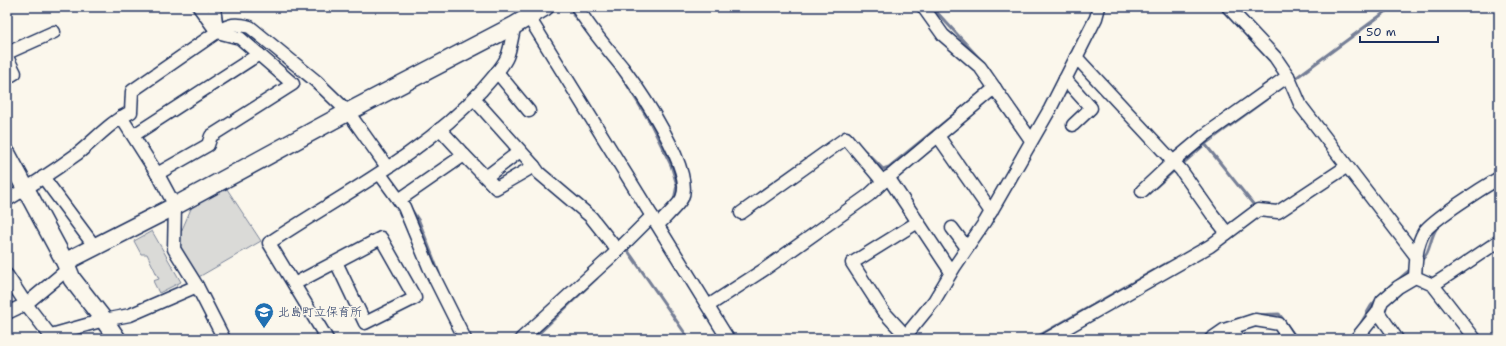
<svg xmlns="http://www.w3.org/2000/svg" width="1506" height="346" font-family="'Shantell Sans','Klee One',sans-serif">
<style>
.green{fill:#dadad7;stroke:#7a849a}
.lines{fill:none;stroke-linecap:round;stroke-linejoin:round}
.stream{stroke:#747e96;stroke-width:3}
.street-casing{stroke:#1b2f5e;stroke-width:15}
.secondary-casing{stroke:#1b2f5e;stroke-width:20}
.street{stroke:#fbf7ec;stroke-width:12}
.secondary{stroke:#fbf7ec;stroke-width:17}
.labels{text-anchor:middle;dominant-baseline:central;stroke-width:3;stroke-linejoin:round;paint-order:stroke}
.poi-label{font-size:12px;fill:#1b2f5e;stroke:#fbf7ec;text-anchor:start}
</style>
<rect width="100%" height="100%" fill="#fbf7ec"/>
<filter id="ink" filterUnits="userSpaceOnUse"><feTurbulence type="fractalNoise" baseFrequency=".025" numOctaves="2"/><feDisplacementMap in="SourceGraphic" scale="8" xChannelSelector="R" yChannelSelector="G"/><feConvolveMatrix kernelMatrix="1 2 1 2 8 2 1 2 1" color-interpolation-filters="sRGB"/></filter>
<g filter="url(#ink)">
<!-- green -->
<g class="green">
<polygon points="227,189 261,241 197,278 179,250 178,239 193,204"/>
<polygon points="152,231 181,282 159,293 153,281 159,279 147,254 141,254 134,241"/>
</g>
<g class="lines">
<!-- stream -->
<g class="stream">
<polyline points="932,7 990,70 989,73"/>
<polyline points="573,15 582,24"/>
<polyline points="299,75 317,90"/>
<polyline points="623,78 651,124 671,165 677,185 674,200"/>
<polyline points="1293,80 1392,7"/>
<polyline points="1205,144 1253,204 1253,209"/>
<polyline points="865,151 883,169 889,167 978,95 986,88 987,83"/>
<polyline points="371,154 381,169"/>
<polyline points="1180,166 1205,144 1287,84"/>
<polyline points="1147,195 1176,169"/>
<polyline points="411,209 419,221 439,273"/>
<polyline points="626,248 689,339"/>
<path d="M1420,262C1431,252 1429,241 1436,229C1442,219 1487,193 1499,185"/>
<polyline points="1397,281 1412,268"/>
<polyline points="1253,315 1279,314 1297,339"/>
<polyline points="1227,323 1238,319"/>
<polyline points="1360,325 1371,306 1378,298"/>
<polyline points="533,339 597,278"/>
<polyline points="1033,339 1167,263"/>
</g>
<defs>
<g id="street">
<polyline points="214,7 217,31"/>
<polyline points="525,7 530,15 533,24 728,339"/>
<path d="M577,7C590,29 607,48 623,68C640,91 695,171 682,198C679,205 663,219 658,225"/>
<polyline points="923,7 943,35 980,67 1031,140"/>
<polyline points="1228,7 1275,57 1288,76 1301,106 1416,256"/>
<polyline points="7,53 54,32"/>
<polyline points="7,57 15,73 7,78"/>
<polyline points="1076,57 1181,170 1212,214 1227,233"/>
<polyline points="497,72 529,111"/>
<polyline points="1065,79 1091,108 1073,125"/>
<polyline points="474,99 534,166 539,173 591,217 618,251"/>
<polyline points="121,117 161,180 175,206 174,249 197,286 224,339"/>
<polyline points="134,135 259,54"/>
<polyline points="938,136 991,212"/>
<polyline points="464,155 496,188 534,166"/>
<polyline points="157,174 208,145 211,136 293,84 240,38 217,32 199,7"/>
<polyline points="380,174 404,207 429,267 465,339"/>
<polyline points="43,177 95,247"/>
<polyline points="486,177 520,151"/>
<polyline points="888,177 951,272"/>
<polyline points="883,182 995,88"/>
<polyline points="1142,191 1174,161 1205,135 1288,76"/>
<path d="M7,200C31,186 55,170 77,154C95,140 110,122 131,112L132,91L217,32C230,24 235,23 250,27L316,81L348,112L387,167"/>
<polyline points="399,200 464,155 440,129"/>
<polyline points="952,228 967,248"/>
<polyline points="7,275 26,304 53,339"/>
<path d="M1415,277C1416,262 1416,245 1424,232C1433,219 1484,187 1499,178"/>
<polyline points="1415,277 1433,285 1475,339"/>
<polyline points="294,284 381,238 415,298 365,323 336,262"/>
<polyline points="1433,285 1450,274 1499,241"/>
<polyline points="708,306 765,269 869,195 883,182 846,138 741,213"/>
<polyline points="1378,312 1397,339"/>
<polyline points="7,313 26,304 68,269"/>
<polyline points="51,335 104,320 130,315 197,286"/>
<polyline points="1236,335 1238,339"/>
<polyline points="906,336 883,311 852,263 918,222"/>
<path d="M327,339L269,243C341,195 422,155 481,91C488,83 503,67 507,57C511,47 512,35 515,25"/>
<polyline points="521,339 613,255 652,216"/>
<polyline points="903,339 934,301 955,266 985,222 1050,109 1096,18 1099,7"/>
<polyline points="1047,339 1210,246 1258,210 1278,212 1346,167"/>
<polyline points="1211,339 1224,330 1255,320 1279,324 1289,339"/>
<polyline points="1356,339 1378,312 1382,301 1398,287 1415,277"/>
</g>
<g id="secondary">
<polyline points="7,154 65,262 72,279 104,320 117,339"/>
<polyline points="65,262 175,206 348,112 515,25 545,7"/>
</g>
</defs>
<!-- street casing -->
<use href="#street" class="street-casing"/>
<!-- secondary casing -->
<use href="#secondary" class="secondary-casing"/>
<!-- street -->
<use href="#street" class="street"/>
<!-- secondary -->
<use href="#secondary" class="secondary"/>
</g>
</g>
<!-- icons -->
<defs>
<symbol id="school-pin" viewBox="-11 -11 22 30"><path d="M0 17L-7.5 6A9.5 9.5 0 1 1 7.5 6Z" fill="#1f6fb2" stroke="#fbf7ec"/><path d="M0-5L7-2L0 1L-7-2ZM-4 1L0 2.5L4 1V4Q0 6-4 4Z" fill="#fff"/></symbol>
</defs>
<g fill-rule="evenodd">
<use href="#school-pin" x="253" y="301" width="22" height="30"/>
</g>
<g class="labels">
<!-- poi labels -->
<g class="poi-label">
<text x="278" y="312">北島町立保育所</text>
</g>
</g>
<!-- margin -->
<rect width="1506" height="346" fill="none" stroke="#fbf7ec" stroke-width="24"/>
<rect x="12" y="12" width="1482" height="322" fill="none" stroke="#1b2f5e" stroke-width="1.5" filter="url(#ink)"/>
<!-- scale -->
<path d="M1360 36v6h78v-6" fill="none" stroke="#1b2f5e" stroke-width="2"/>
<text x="1366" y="36" font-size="12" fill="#1b2f5e" stroke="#fbf7ec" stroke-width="3" paint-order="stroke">50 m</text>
</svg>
